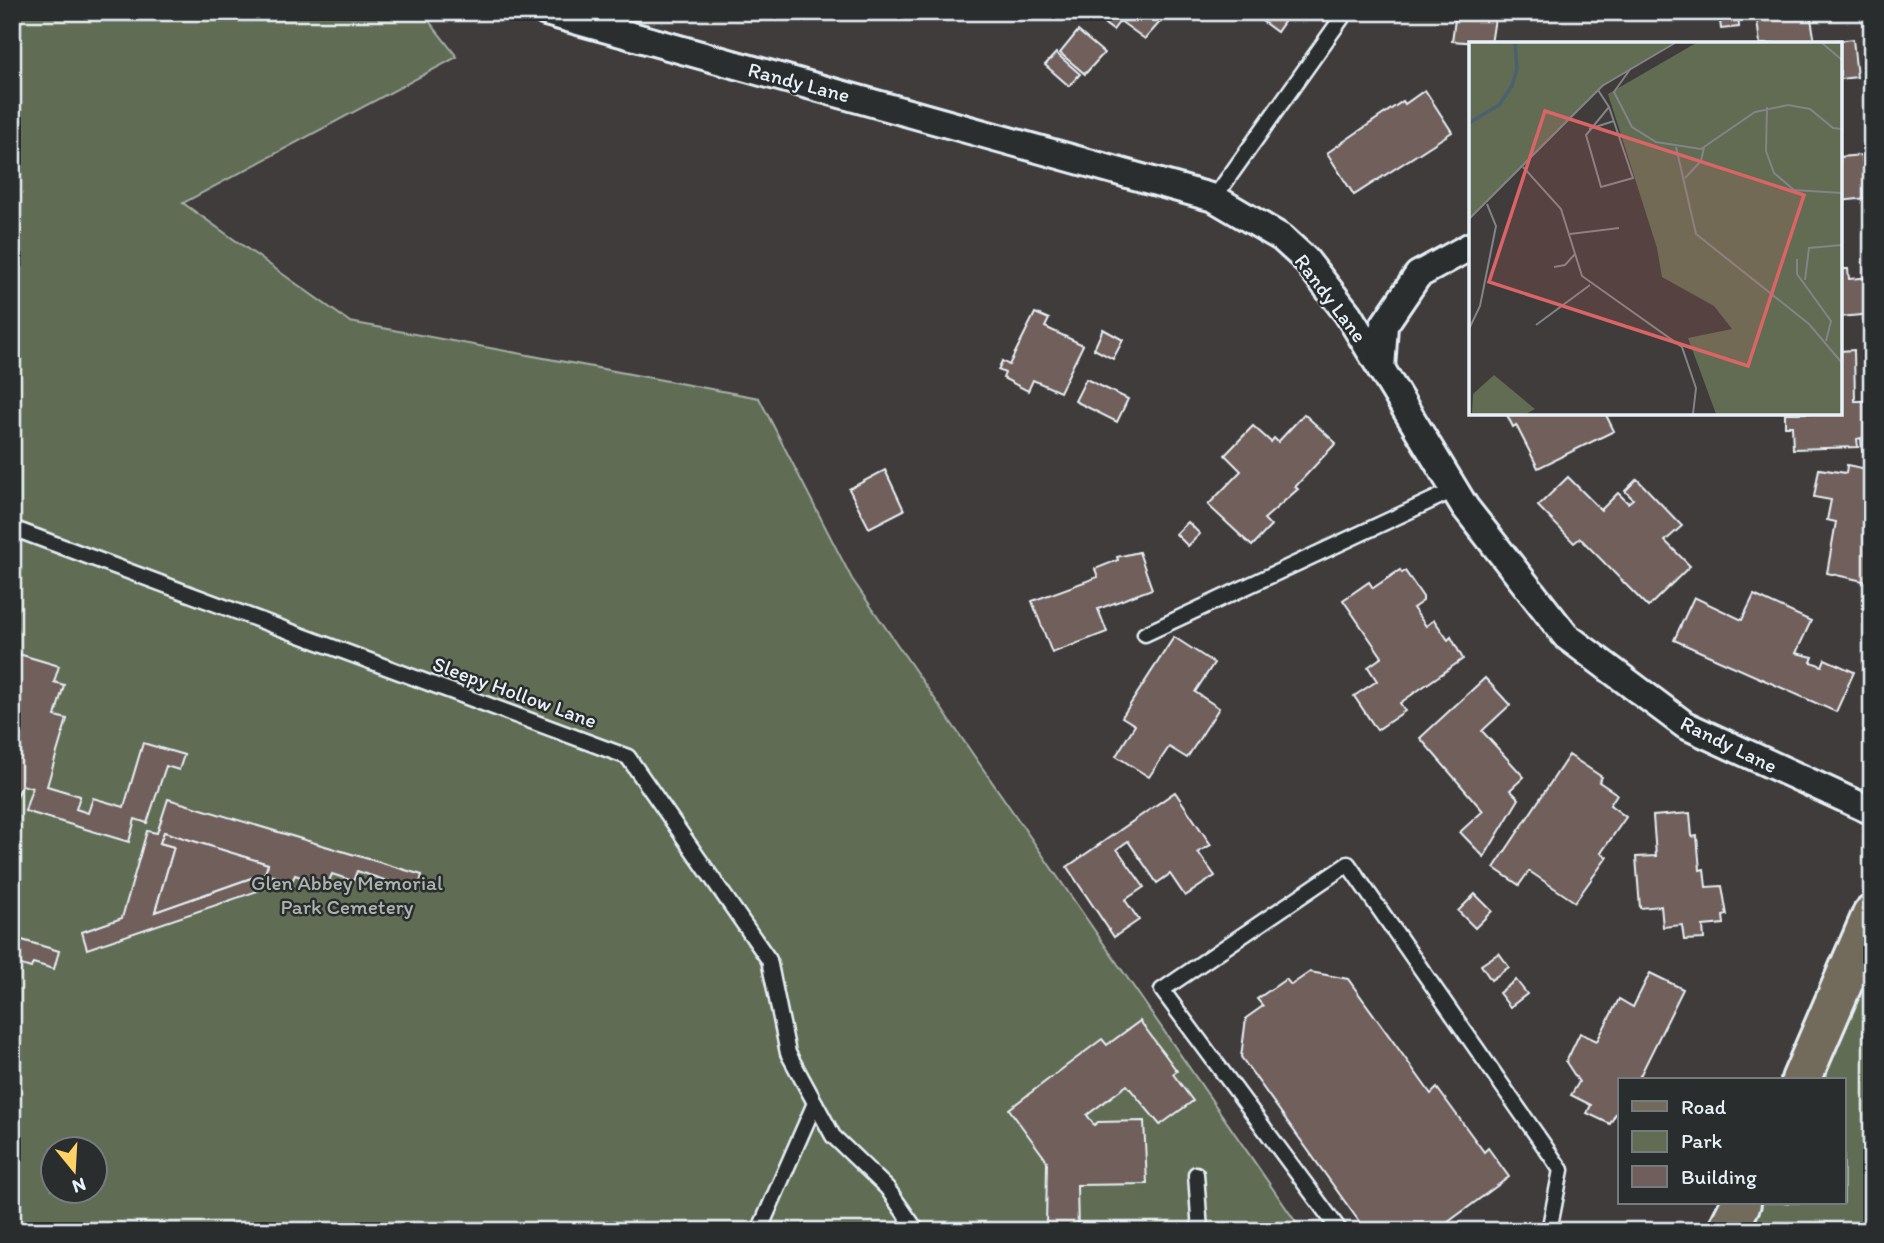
<svg xmlns="http://www.w3.org/2000/svg" width="1884" height="1243" font-family="Itim,sans-serif">
<style>
.green{fill:#616c53;stroke:#a4aea6;stroke-width:2;fill-rule:evenodd}
.building{fill:#705e5a;stroke:#e8f1f8;stroke-width:2;fill-rule:evenodd}
.lines{fill:none;stroke-linecap:round;stroke-linejoin:round}
.lane-casing{stroke:#e8f1f8;stroke-width:19}
.street-casing{stroke:#e8f1f8;stroke-width:32}
.primary-casing{stroke:#e8f1f8;stroke-width:44}
.path{stroke:#e8f1f8;stroke-width:4.5;stroke-dasharray:5 5;stroke-linecap:butt}
.lane{stroke:#2a2d2e;stroke-width:14}
.street{stroke:#2a2d2e;stroke-width:26}
.primary{stroke:#726b5a;stroke-width:38}
.labels{text-anchor:middle;dominant-baseline:central;stroke-width:5;stroke-linejoin:round;paint-order:stroke}
.street-label{font-size:21px;fill:#e8f1f8;stroke:#2a2d2e}
.park-label{font-size:21px;fill:#abb5ae;stroke:#2a2d2e}
.inset-river{fill:none;stroke:#4c616f;stroke-width:3.5}
.inset-road{fill:none;stroke:#838487;stroke-width:2}
.view{fill:#db6466;fill-opacity:0.15;stroke:#db6466;stroke-width:3.5}
.inset-edge{fill:none;stroke:#e8f1f8;stroke-width:3.5}
</style>
<rect width="100%" height="100%" fill="#3f3c3b"/>
<filter id="ink" filterUnits="userSpaceOnUse"><feTurbulence type="fractalNoise" baseFrequency=".0143" numOctaves="2"/><feDisplacementMap in="SourceGraphic" scale="14" xChannelSelector="R" yChannelSelector="G"/><feConvolveMatrix kernelMatrix="1 2 1 2 8 2 1 2 1" color-interpolation-filters="sRGB"/></filter>
<g filter="url(#ink)">
<!-- green -->
<g class="green">
<path d="M12,12H422L457,57L183,203L350,322L759,398L852,579L1302,1231H12ZM52,1148H94V1190H52Z"/>
<polygon points="1872,914 1872,1231 1730,1231 1744,1203 1844,1203 1844,1080 1801,1080"/>
</g>
<!-- building -->
<g class="building">
<polygon points="1103,12 1169,12 1145,39 1120,21 1113,30 1098,19"/>
<polygon points="1268,12 1291,12 1277,32 1262,21"/>
<polygon points="1456,12 1496,12 1491,44 1452,41"/>
<polygon points="1719,12 1738,12 1739,27 1721,29"/>
<polygon points="1756,12 1810,12 1815,43 1853,39 1857,77 1840,79 1840,44 1760,44"/>
<polygon points="1078,31 1104,53 1085,74 1060,53"/>
<polygon points="1056,53 1080,74 1069,86 1045,65"/>
<polygon points="1425,90 1452,132 1354,195 1327,153 1403,101 1405,104"/>
<polygon points="1862,155 1863,164 1867,164 1870,187 1866,187 1867,198 1840,201 1840,157"/>
<polygon points="1840,269 1848,269 1849,279 1872,277 1872,314 1840,317"/>
<polygon points="1035,313 1049,319 1045,327 1083,345 1060,392 1033,380 1028,391 1003,378 1005,373 998,370 1002,361 1009,365"/>
<polygon points="1103,329 1123,340 1113,359 1094,349"/>
<polygon points="1854,350 1855,401 1872,401 1872,451 1862,452 1861,438 1857,439 1858,447 1793,449 1792,426 1785,426 1785,413 1840,413 1840,351"/>
<polygon points="1086,379 1128,399 1117,422 1075,401"/>
<polygon points="1506,413 1605,413 1614,431 1538,468 1516,425 1513,427"/>
<polygon points="1304,414 1336,443 1295,487 1298,489 1264,519 1271,526 1252,546 1208,505 1241,471 1225,455 1253,426 1271,442 1274,438 1278,442"/>
<polygon points="1847,465 1872,470 1872,583 1827,573 1836,522 1827,520 1831,500 1814,497 1819,469 1846,473"/>
<polygon points="885,470 904,510 869,528 849,489"/>
<polygon points="1568,477 1601,510 1618,493 1628,503 1633,499 1625,491 1637,479 1682,526 1665,541 1690,566 1648,607 1580,538 1574,543 1538,506"/>
<polygon points="1188,522 1200,534 1188,546 1176,534"/>
<polygon points="1139,552 1152,589 1098,609 1107,632 1052,653 1032,601 1098,577 1095,569 1118,560 1117,557"/>
<polygon points="1400,570 1402,573 1405,571 1423,597 1423,601 1413,608 1426,626 1434,620 1448,640 1451,637 1463,659 1400,703 1405,711 1377,730 1354,696 1377,681 1368,667 1382,657 1343,600 1369,582 1373,588"/>
<polygon points="1754,595 1811,621 1796,653 1813,657 1811,662 1822,666 1825,659 1854,672 1836,712 1674,640 1694,597 1742,620"/>
<polygon points="1174,637 1214,663 1195,692 1219,708 1187,758 1169,747 1149,777 1116,756 1135,725 1122,717"/>
<polygon points="12,652 59,666 54,682 64,685 55,716 67,719 47,786 80,796 76,809 88,813 93,798 124,807 143,743 184,755 179,770 166,766 147,823 135,819 129,842 25,811 32,788 22,785 17,797 12,796"/>
<polygon points="1485,678 1510,705 1482,731 1524,777 1510,790 1519,799 1484,857 1460,832 1483,811 1420,738"/>
<polygon points="1569,755 1602,777 1599,782 1617,794 1610,805 1626,817 1601,853 1607,857 1575,902 1529,871 1519,885 1494,868"/>
<polygon points="1175,792 1211,845 1198,852 1215,876 1185,896 1170,874 1157,883 1128,841 1117,849 1144,887 1125,900 1139,920 1114,937 1067,867"/>
<path d="M168,799L422,875L418,891L357,871L353,881L332,874L327,886L295,875L292,881L270,875L275,885L87,949L82,932L122,918L147,831L157,833ZM164,832L268,864L265,873L155,912L174,847L160,843Z"/>
<polygon points="1690,813 1692,837 1697,836 1700,870 1704,869 1706,887 1722,886 1727,915 1723,916 1724,924 1703,926 1704,939 1684,940 1682,925 1663,927 1661,906 1640,908 1636,857 1656,856 1653,816"/>
<polygon points="164,832 268,864 265,873 155,912 174,847 160,843"/>
<polygon points="1475,894 1492,911 1475,928 1458,911"/>
<polygon points="12,937 59,951 54,969 33,963 31,968 12,962"/>
<polygon points="1499,953 1509,967 1491,980 1481,965"/>
<polygon points="1310,972 1348,979 1431,1094 1437,1088 1484,1152 1488,1148 1509,1177 1436,1231 1366,1231 1241,1057 1246,1018 1263,1006 1257,999 1286,979 1291,985"/>
<polygon points="1650,973 1683,989 1638,1080 1620,1080 1620,1106 1610,1124 1587,1113 1591,1105 1571,1095 1579,1082 1566,1062 1580,1033 1597,1041 1619,999 1633,1007"/>
<polygon points="1516,980 1527,994 1510,1007 1499,993"/>
<polygon points="1140,1021 1177,1071 1173,1074 1193,1101 1160,1125 1127,1085 1087,1115 1094,1125 1098,1122 1144,1121 1147,1184 1077,1185 1078,1231 1046,1231 1047,1161 1009,1109 1102,1039 1107,1045"/>
</g>
<g class="lines">
<defs>
<g id="lane">
<polyline points="1214,198 1346,12"/>
<polyline points="12,528 628,757 769,960 788,1053 833,1136 887,1188 917,1231"/>
<polyline points="1145,634 1454,490"/>
<polyline points="1196,1174 1200,1231"/>
<polyline points="759,1231 815,1103"/>
<polyline points="1340,1231 1162,990 1348,864 1561,1170 1549,1231"/>
</g>
<g id="street">
<polyline points="546,12 1214,198 1282,238 1305,259 1348,314 1465,507 1566,636 1685,725 1872,811"/>
<polyline points="1381,369 1384,325 1418,275 1471,246"/>
</g>
<g id="primary">
<polyline points="1801,1080 1872,915"/>
<polyline points="1727,1231 1741,1203"/>
</g>
</defs>
<!-- lane casing -->
<use href="#lane" class="lane-casing"/>
<!-- street casing -->
<use href="#street" class="street-casing"/>
<!-- primary casing -->
<use href="#primary" class="primary-casing"/>
<!-- path -->
<polyline class="path" points="1872,1231 1872,1230"/>
<!-- lane -->
<use href="#lane" class="lane"/>
<!-- street -->
<use href="#street" class="street"/>
<!-- primary -->
<use href="#primary" class="primary"/>
</g>
</g>
<g class="labels">
<!-- street labels -->
<g class="street-label">
<text transform="translate(799 82) rotate(15)">Randy Lane</text>
<text transform="translate(1331 298) rotate(53)">Randy Lane</text>
<text transform="translate(515 692) rotate(20)">Sleepy Hollow Lane</text>
<text transform="translate(1729 744) rotate(26)">Randy Lane</text>
</g>
<!-- park labels -->
<g class="park-label">
<text x="347" y="882">Glen Abbey Memorial<tspan x="347" dy="24">Park Cemetery</tspan></text>
</g>
</g>
<!-- overview -->
<g transform="translate(1469 42)">
<rect width="373" height="373" fill="#3f3c3b"/>
<path d="M0,1H206L140,39L0,177ZM227,1H373V372H247L219,296L263,287L245,264L193,235L188,206L139,52ZM25,333L66,367L57,372H3L4,352Z" fill="#616c53"/>
<path class="inset-river" d="M0,81L30,63L43,44L48,27L46,1"/>
<path class="inset-road" d="M353,1L373,18M162,26L145,50L163,85L187,100L232,107L286,70L319,63L341,67L364,86L373,87M129,48L140,65L164,136L132,145L117,93L140,65M298,65L297,109L305,131L325,148L373,151M120,87L145,79M207,105L227,192L340,282L373,321M54,125L92,167L113,234L213,305L227,346L224,372M216,136L232,119L235,105M0,177L133,44L206,1M101,192L150,186M328,217V232L362,279L357,299M85,225L96,223L106,212M336,238L340,206L373,203M67,283L121,243M0,287L11,264L27,184L18,162"/>
<path class="view" d="M76,69L335,153L279,324L20,240Z"/>
<rect width="373" height="373" class="inset-edge"/>
</g>
<!-- margin -->
<rect width="1884" height="1243" fill="none" stroke="#2a2d2e" stroke-width="42"/>
<rect x="21" y="21" width="1842" height="1201" fill="none" stroke="#e8f1f8" stroke-width="2.5" filter="url(#ink)"/>
<!-- legend -->
<rect x="1618" y="1078" width="228" height="126" fill="#2a2d2e" stroke="#767b7f" stroke-width="2"/>
<rect x="1632" y="1101" width="35" height="10" fill="#726b5a" stroke="#767b7f" stroke-width="2"/>
<text x="1681" y="1114" font-size="21" fill="#e8f1f8">Road</text>
<rect x="1632" y="1131" width="35" height="21" fill="#616c53" stroke="#767b7f" stroke-width="2"/>
<text x="1681" y="1148" font-size="21" fill="#e8f1f8">Park</text>
<rect x="1632" y="1166" width="35" height="21" fill="#705e5a" stroke="#767b7f" stroke-width="2"/>
<text x="1681" y="1184" font-size="21" fill="#e8f1f8">Building</text>
<!-- north arrow -->
<g transform="translate(74 1170) rotate(162)"><circle r="33" fill="#2a2d2e" stroke="#767b7f" stroke-width="2"/>
<path d="M0-5L12 26L0 18L-12 26Z" fill="#ffd166"/>
<text y="-10" font-size="19" font-weight="bold" text-anchor="middle" fill="#e8f1f8">N</text>
</g>
</svg>
